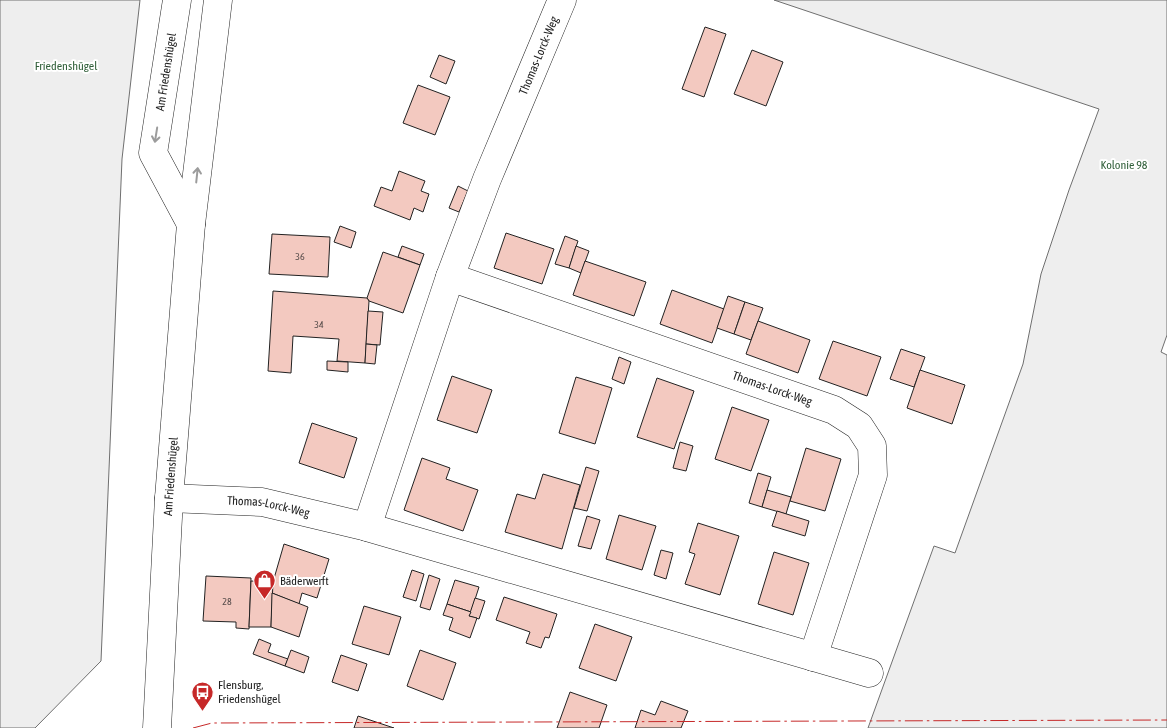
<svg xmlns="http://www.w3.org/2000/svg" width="1167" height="728" font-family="'Asap Condensed',sans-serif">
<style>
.green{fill:#eee;stroke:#6f6f6f}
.building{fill:#f3c9c0;stroke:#222}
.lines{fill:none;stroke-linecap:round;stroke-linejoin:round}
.minor-casing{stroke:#222;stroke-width:29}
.major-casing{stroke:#222;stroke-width:29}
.minor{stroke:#fff;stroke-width:28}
.major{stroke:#fff;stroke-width:28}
.power{stroke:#c62828;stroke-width:1;stroke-dasharray:18 4 2.5 4;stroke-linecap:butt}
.oneway{stroke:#9c9c9c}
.labels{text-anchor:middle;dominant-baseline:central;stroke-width:4;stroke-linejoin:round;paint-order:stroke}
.number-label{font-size:10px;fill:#564c4a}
.street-label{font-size:12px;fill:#222;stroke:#fff}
.park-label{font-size:12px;fill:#2f5e38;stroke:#fff}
.poi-label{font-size:12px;fill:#222;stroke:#fff;text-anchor:start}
</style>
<rect width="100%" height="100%" fill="#fff"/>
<!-- green -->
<g class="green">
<polygon points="0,0 140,0 122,159 101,661 35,728 0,728"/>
<polygon points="774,0 1167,0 1167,335 1161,352 1167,355 1167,728 868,728 934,546 955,553 1023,364 1041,274 1069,190 1099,109"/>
</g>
<!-- building -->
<g class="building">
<polygon points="705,27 726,34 704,97 682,89"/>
<polygon points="752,50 783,62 766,106 734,94"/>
<polygon points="439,55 455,61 446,84 430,77"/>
<polygon points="418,85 450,97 435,135 403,123"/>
<polygon points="399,171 425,181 421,191 429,194 423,212 414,208 410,220 374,206 381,187 392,191"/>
<polygon points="458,186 468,191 459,212 449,208"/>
<polygon points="340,226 356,232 351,248 334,242"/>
<polygon points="506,233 554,249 542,284 494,268"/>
<polygon points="272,234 330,237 328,277 269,274"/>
<polygon points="565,236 578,241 569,268 555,264"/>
<polygon points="402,246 424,254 420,265 398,257"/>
<polygon points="576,246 589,251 581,273 569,268"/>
<polygon points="383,252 420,265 403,313 369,301 367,298"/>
<polygon points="585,261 646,282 634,316 573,295"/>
<polygon points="672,290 724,309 712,343 660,324"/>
<polygon points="273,291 367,298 369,301 365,363 337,361 339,339 293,336 291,373 268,371"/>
<polygon points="728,296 745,302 734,334 717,328"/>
<polygon points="745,302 763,308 751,340 734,334"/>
<polygon points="368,311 383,312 380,345 366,344"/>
<polygon points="758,321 810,340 798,373 746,354"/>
<polygon points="833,341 881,357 867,396 819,379"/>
<polygon points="366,344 377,345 375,364 365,363"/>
<polygon points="901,349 925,357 914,387 890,379"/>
<polygon points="619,357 631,362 624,384 612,379"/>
<polygon points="327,361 348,362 348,372 327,370"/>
<polygon points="920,370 965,385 952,424 907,408"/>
<polygon points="452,376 492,390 477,433 437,420"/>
<polygon points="576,377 612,388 595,444 559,433"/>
<polygon points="657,378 694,391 674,449 637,437"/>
<polygon points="732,407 769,420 751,471 715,459"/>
<polygon points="312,423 357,438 344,478 299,463"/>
<polygon points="680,442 693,446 686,471 673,468"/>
<polygon points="806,448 841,459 825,511 790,501"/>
<polygon points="422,458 450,468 446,479 478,490 463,531 404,510"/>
<polygon points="586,467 599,471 587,511 574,508"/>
<polygon points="758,473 771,477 762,507 749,503"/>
<polygon points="543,474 580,485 562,549 505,532 517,494 535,499"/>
<polygon points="767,490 791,497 786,514 762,507"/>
<polygon points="777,511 809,521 805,536 772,526"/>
<polygon points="619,515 656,526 642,570 606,559"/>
<polygon points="587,516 600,520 591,549 578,546"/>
<polygon points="698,523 739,536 720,595 685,584 695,554 689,552"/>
<polygon points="284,544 329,559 317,598 302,593 299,604 272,593 273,582"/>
<polygon points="661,550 673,553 666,579 654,575"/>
<polygon points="774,552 809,563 793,615 758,604"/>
<polygon points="412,570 424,574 416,601 403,597"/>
<polygon points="429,575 440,579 430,610 420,607"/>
<polygon points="206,576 251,578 249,629 236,628 236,622 203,621"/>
<polygon points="455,580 479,587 471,612 447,604"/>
<polygon points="251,581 273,582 271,627 249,627"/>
<polygon points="272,593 308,607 299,637 271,627"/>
<polygon points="504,597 557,614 549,638 545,637 541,648 526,643 530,632 496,620"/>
<polygon points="475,598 485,601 479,619 469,616"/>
<polygon points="447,604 471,612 469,616 477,618 470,638 449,630 453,618 443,615"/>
<polygon points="364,606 401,617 389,655 352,644"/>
<polygon points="595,624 632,637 616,681 579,668"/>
<polygon points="259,639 271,644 268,652 288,659 285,666 253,654"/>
<polygon points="291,650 309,657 304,673 285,666"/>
<polygon points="420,650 456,663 443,700 407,686"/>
<polygon points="341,655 367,664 358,691 332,682"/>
<polygon points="570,692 607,705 599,728 557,728"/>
<polygon points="661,701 688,711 681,728 635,728 641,710 655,715"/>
<polygon points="358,716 394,728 354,728"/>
</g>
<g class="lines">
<defs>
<g id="minor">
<path id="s1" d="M450,277L834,410L859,426L872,446L873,475L813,657"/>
<path id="s2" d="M169,498L262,502L367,527L869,673"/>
<path id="s3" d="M367,527L450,277L487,179L562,0"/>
</g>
<g id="major">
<polyline points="177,0 153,153 191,224"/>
<path id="s4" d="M157,728L169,498L191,224L218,0"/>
</g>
</defs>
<!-- minor casing -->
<use href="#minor" class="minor-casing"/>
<!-- major casing -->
<use href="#major" class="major-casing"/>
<!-- minor -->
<use href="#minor" class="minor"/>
<!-- major -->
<use href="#major" class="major"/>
<!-- power -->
<polyline class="power" points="193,728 212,723 1167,720"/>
</g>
<!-- one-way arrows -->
<defs><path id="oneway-shaft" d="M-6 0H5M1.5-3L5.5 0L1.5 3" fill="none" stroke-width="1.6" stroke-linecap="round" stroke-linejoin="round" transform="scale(1.25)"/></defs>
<g class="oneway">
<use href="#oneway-shaft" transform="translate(156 135) rotate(99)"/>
<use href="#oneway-shaft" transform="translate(197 175) rotate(-84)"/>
</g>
<!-- icons -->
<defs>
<symbol id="shop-pin" viewBox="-11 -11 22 30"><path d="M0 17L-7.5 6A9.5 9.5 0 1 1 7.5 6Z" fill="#c62828" stroke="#fff"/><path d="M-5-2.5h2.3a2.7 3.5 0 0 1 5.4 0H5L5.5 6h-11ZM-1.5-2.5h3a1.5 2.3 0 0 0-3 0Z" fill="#fff"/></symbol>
<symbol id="bus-pin" viewBox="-11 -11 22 30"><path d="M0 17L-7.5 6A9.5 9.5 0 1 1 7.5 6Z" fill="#c62828" stroke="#fff"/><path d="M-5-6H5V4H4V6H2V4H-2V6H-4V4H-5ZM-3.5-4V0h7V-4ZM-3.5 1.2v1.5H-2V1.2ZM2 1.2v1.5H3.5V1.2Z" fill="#fff"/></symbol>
</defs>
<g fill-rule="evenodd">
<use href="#shop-pin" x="252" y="568" width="25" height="34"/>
<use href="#bus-pin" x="190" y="680" width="25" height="34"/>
</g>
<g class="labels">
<!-- number labels -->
<g class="number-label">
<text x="300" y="256">36</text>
<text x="319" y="324">34</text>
<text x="227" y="601">28</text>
</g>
<!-- street labels -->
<g class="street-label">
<text stroke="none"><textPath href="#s3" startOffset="502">Thomas-Lorck-Weg</textPath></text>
<text transform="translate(166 72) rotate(-81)">Am Friedenshügel</text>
<text stroke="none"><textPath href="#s1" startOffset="341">Thomas-Lorck-Weg</textPath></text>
<text stroke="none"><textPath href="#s4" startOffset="252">Am Friedenshügel</textPath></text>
<text stroke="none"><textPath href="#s2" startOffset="100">Thomas-Lorck-Weg</textPath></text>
</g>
<!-- park labels -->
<g class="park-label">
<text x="66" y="66">Friedenshügel</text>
<text x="1124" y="165">Kolonie 98</text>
</g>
<!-- poi labels -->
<g class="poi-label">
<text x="280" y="581">Bäderwerft</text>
<text x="218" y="685">Flensburg,<tspan x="218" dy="14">Friedenshügel</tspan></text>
</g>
</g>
</svg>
